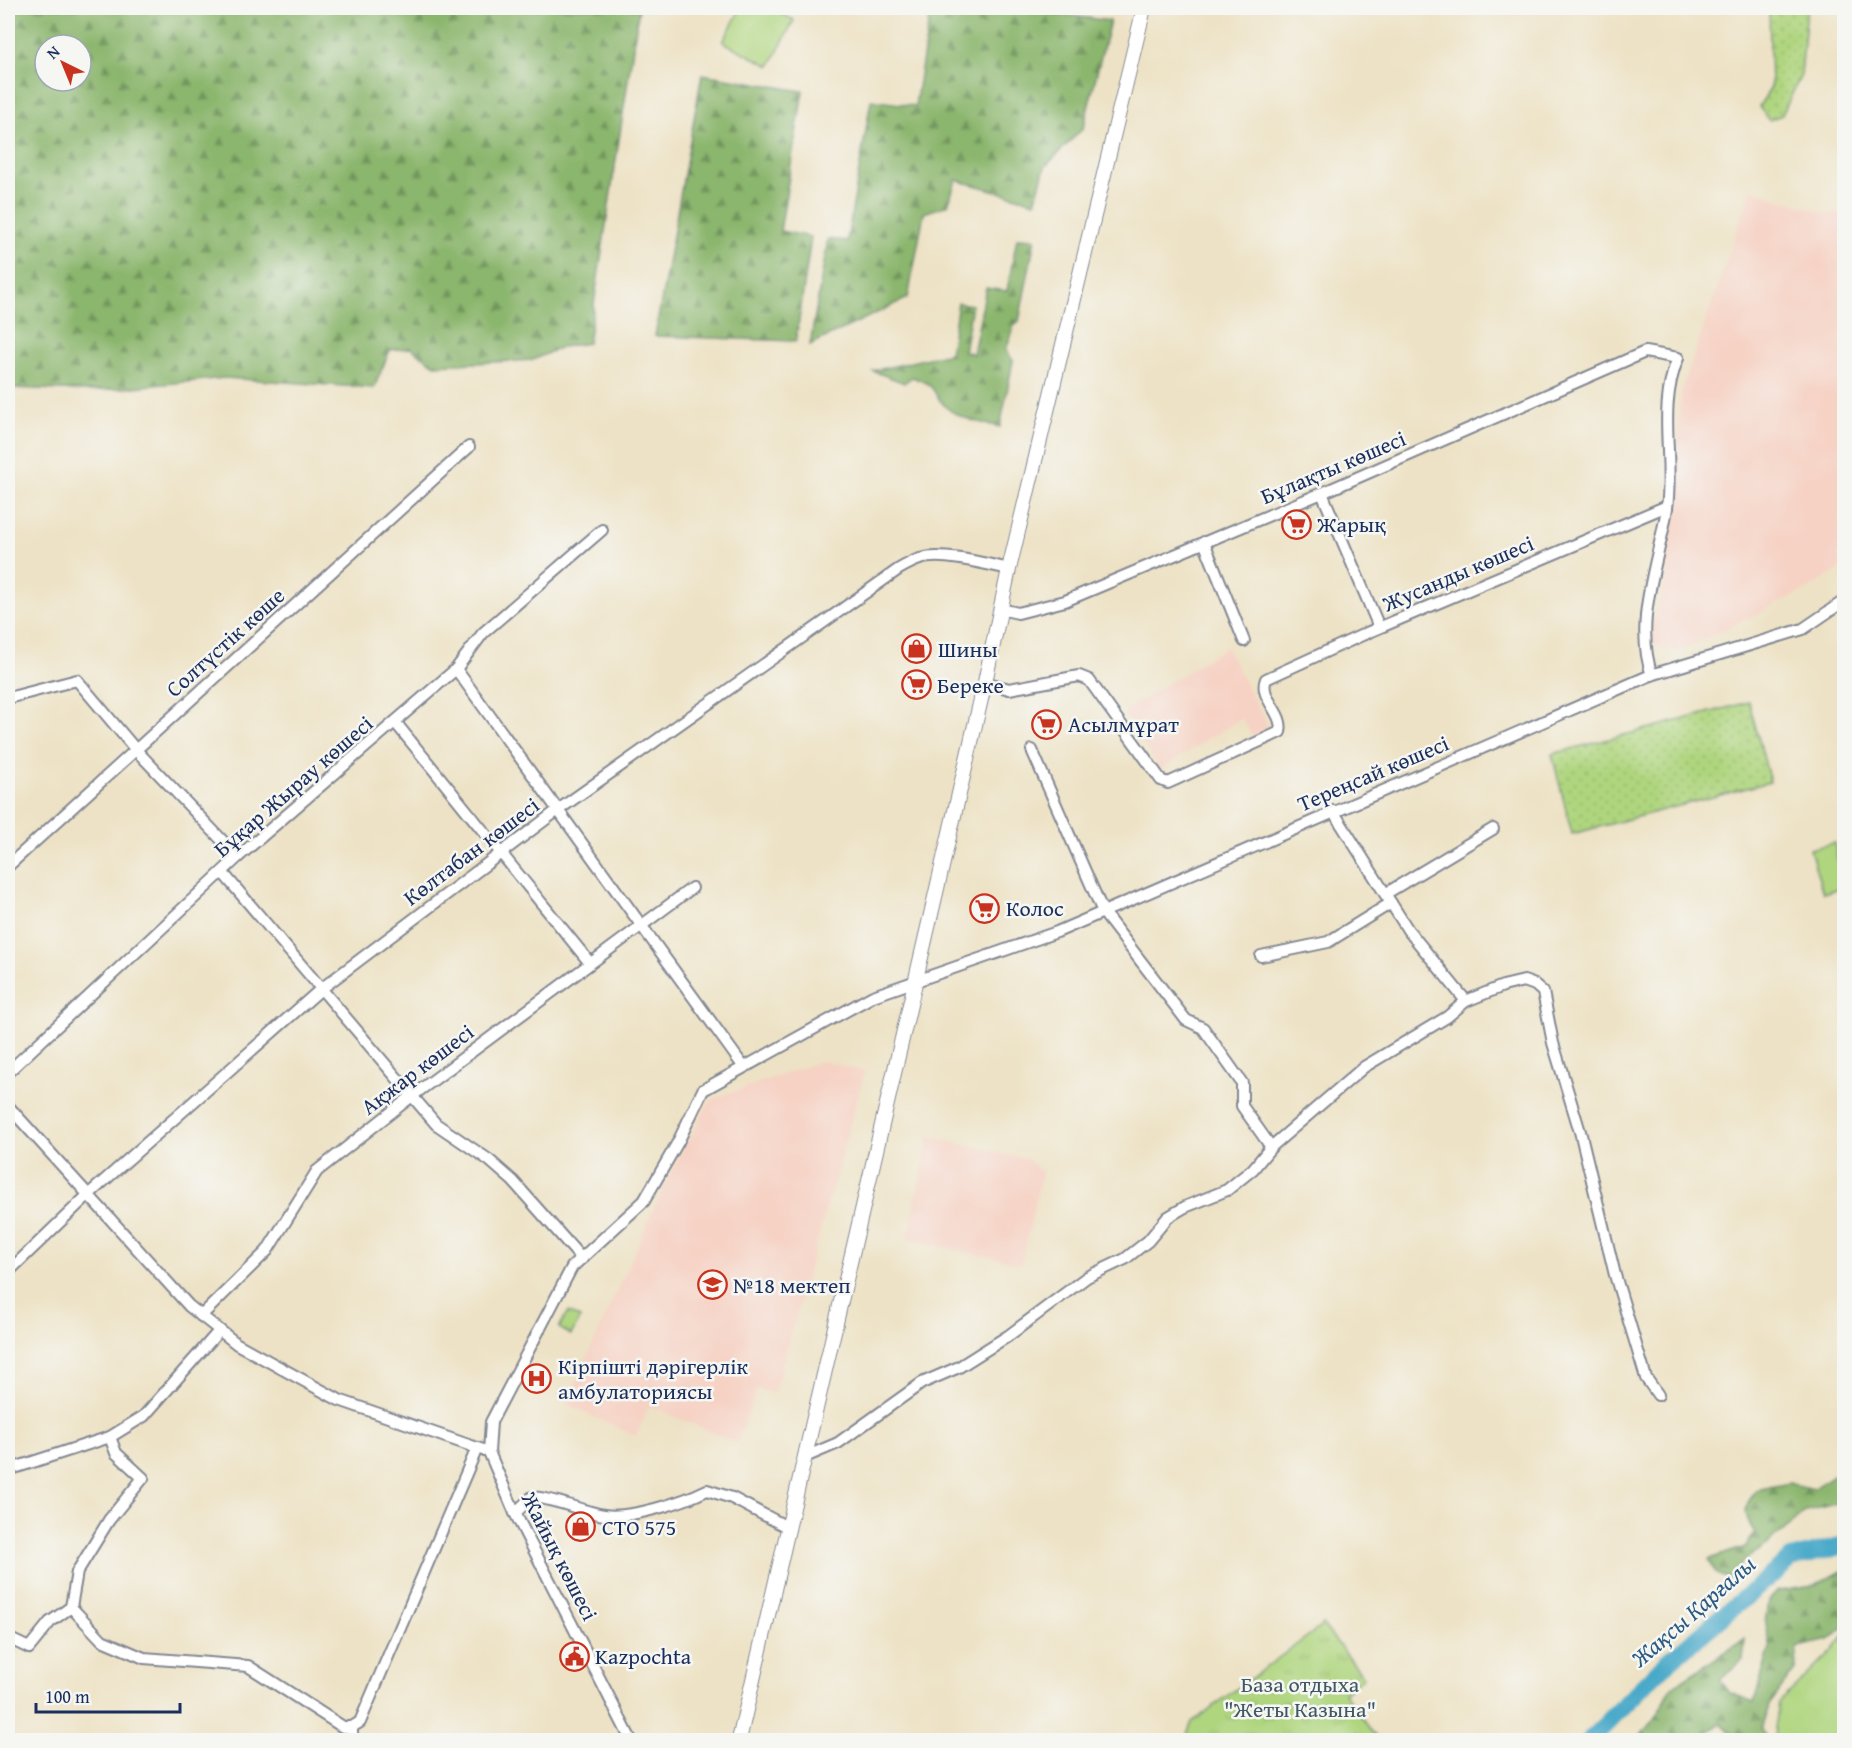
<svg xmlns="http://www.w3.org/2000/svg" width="1852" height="1748" font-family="'Gentium Book Plus',serif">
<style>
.built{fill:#f6d2c4}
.grass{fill:url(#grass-dots);stroke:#65826e;stroke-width:1.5}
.forest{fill:url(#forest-firs);stroke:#537266;stroke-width:1.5;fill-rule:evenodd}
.park{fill:url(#park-tufts);stroke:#65826e;stroke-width:1.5}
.garden{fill:#afd57e;stroke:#65826e;stroke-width:1.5}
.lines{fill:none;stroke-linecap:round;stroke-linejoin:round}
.river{stroke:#4aa9c9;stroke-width:18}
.minor-casing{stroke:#848892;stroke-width:14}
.major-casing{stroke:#848892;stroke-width:16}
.minor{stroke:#fff;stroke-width:10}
.major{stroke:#fff;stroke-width:14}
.labels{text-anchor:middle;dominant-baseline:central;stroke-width:5;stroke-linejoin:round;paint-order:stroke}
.street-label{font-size:22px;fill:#1b2f5e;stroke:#f6f6f2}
.poi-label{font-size:22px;fill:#1b2f5e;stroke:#f6f6f2;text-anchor:start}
.park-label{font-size:22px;fill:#405866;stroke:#f6f6f2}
.water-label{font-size:24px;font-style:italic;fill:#2b5a83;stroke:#f6f6f2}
</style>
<defs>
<pattern id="grass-dots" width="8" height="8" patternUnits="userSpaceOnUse" patternTransform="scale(1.5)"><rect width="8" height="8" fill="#afd57e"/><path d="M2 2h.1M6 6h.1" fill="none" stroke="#96b76f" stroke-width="1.8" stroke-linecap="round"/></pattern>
<pattern id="forest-firs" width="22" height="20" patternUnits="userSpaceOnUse" patternTransform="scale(1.5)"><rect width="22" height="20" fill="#8bb66d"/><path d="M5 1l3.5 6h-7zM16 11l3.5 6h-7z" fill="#71945d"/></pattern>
<pattern id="park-tufts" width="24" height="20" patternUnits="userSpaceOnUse" patternTransform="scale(1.5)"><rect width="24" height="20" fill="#afd57e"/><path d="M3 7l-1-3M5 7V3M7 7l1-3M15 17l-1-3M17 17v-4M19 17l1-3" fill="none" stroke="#96b76f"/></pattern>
</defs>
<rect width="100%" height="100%" fill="#f6f6f2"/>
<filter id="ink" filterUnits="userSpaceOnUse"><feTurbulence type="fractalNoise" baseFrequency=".0167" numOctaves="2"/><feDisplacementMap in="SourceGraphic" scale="12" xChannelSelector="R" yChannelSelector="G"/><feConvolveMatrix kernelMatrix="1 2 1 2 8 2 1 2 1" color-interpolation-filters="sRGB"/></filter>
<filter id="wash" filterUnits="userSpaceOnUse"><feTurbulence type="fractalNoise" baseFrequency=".008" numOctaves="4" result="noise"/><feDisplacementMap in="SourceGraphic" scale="24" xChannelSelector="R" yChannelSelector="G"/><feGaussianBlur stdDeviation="1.35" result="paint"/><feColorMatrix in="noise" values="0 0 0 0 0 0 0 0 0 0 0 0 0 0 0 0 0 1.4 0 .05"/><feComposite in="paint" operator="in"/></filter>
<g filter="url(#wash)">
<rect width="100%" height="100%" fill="#ede2c5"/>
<!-- built -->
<g class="built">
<polygon points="1751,190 1828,214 1844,213 1844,566 1810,588 1678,652 1661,648 1648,641 1668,571 1660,564 1673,495 1681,392"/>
<polygon points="1226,647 1268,726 1254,738 1241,718 1160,770 1123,712"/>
<polygon points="821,1061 865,1071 774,1393 757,1389 737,1443 649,1406 636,1436 566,1404 666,1182 707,1105 713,1099"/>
<polygon points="929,1137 1028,1159 1042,1173 1021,1264 908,1239"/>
</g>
<!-- grass -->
<g class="grass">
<polygon points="1769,8 1807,8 1801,75 1782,115 1769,120 1759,107 1771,87"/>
<polygon points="1749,702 1770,782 1572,834 1552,754"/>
</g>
<!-- forest -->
<g class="forest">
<path d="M8,8H639L588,343L561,347L533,360L435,365L411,348L390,350L374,388L225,378L92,391L8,388ZM45,45H81V81H45Z"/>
<polygon points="931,8 1013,8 1110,21 1083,128 1045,167 1035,202 956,180 948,205 924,213 908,298 810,345 828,239 847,241 871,100 915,106"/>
<polygon points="702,74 803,91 780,231 811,237 796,341 655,336"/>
<path d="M1017,238L1035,239L1019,321L1014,325L1006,350L1013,361L1000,427C983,423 960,420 946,407C929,390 940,387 912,377L904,383L873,371L950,353L958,303L972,305L964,351L973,354L986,288L1007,291Z"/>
<path d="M1844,1468V1502L1806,1511L1767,1545L1743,1561L1733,1580L1716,1574L1709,1559L1746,1547L1755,1533C1743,1514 1743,1508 1756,1490L1789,1483L1813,1489Z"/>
<polygon points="1844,1570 1844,1627 1829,1640 1798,1647 1795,1670 1769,1705 1762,1729 1767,1740 1736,1740 1735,1736 1721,1723 1695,1740 1637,1740 1657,1715 1672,1687 1745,1639 1743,1660 1720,1680 1730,1693 1754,1702 1770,1648 1765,1624 1768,1601 1778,1591 1814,1586"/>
</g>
<!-- park -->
<g class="park">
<polygon points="568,1312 580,1318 571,1335 559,1328"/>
<polygon points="1323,1625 1364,1677 1344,1693 1378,1740 1185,1740 1192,1722"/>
</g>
<!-- garden -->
<g class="garden">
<polygon points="741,8 770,8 794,20 770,66 723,42"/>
<polygon points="1834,843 1844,887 1823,893 1810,849"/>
<polygon points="1844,1635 1844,1740 1777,1740 1774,1736 1779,1703 1833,1650"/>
</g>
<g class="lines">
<!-- river -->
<polyline class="river" points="1590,1740 1663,1666 1791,1559 1844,1545"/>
</g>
</g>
<g filter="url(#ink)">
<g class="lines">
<defs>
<g id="minor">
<polyline points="1322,493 1379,627"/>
<polyline points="1204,542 1244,641"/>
<path d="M1000,609L1018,613L1065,601L1322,493L1645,352L1678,358C1657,409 1674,455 1667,508C1659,561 1633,622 1652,675"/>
<polyline points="456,669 743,1066"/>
<path d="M985,682L1009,689L1079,676L1089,680L1161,780L1168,783L1280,732C1285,713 1258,698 1266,679L1369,632L1667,506"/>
<polyline points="8,698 77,680 136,750 238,857"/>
<polyline points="395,722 590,963"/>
<polyline points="1333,811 1408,930 1466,1001"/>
<polyline points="8,866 469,447"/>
<polyline points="223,873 436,1124 489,1160 513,1181 582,1259"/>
<polyline points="1385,894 1493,829"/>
<polyline points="1261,956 1328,942 1391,903"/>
<polyline points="8,1072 238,857 456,669 483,633 602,530"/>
<polyline points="8,1106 189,1306 237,1344 339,1400 483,1450"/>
<polyline points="1271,1147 1364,1067 1447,1017 1466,1001 1503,986 1524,981 1535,985 1543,992 1553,1043 1581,1135 1615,1275 1646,1378 1658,1395"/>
<path d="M8,1272L88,1195L321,989L558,810L899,569C906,565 913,561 920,559C942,552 986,564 1009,569"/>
<polyline points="201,1316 267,1251 317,1171 412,1096 692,888"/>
<polyline points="805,1457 838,1443 922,1383 959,1367 1008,1336 1087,1277 1125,1259 1148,1241 1168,1217 1185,1207 1227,1190 1253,1169 1271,1147 1242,1106 1242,1083 1203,1028 1186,1020 1103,912 1032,750"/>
<polyline points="8,1470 110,1437 144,1416 219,1331"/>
<path d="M515,1513L532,1497C558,1499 580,1511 604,1515C631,1519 683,1502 707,1490L732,1498L789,1528"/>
<polyline points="71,1607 77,1572 109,1520 143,1478 116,1453 110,1437"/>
<polyline points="8,1638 29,1648 50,1622 71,1607 102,1640 144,1658 248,1666 343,1727 352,1727 360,1722 477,1448"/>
<polyline points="352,1727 352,1740"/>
<polyline points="631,1740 515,1513 489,1452 491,1422 572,1267 644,1201 678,1142 703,1090 873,996 1057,932 1651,675 1803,629 1844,601"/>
</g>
<polyline id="major" points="739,1740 985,682 1009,569 1144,8"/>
</defs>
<!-- minor casing -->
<use href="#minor" class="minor-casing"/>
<!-- major casing -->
<use href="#major" class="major-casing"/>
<!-- minor -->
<use href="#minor" class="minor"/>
<!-- major -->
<use href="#major" class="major"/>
</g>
</g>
<!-- icons -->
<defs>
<symbol id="supermarket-ring" viewBox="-11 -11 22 22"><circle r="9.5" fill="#f6f6f2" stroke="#c8321e" stroke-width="1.5"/><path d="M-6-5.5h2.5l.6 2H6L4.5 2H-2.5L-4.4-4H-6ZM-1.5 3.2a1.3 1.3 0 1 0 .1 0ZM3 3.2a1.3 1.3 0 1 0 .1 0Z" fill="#c8321e"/></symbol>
<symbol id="shop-ring" viewBox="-11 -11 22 22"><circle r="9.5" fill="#f6f6f2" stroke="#c8321e" stroke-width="1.5"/><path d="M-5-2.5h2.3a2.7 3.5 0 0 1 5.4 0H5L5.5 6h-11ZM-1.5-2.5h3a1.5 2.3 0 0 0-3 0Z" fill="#c8321e"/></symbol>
<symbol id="school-ring" viewBox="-11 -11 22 22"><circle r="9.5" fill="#f6f6f2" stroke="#c8321e" stroke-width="1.5"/><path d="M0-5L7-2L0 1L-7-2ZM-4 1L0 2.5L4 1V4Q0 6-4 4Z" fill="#c8321e"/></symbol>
<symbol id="hospital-ring" viewBox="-11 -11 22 22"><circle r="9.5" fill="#f6f6f2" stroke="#c8321e" stroke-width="1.5"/><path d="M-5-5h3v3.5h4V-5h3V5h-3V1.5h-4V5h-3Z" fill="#c8321e"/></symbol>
<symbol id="civic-ring" viewBox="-11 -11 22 22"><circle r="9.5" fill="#f6f6f2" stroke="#c8321e" stroke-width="1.5"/><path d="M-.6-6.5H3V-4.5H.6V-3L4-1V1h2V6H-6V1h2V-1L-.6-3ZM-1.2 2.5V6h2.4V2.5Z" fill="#c8321e"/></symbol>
</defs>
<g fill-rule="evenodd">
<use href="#supermarket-ring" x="1280" y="508" width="33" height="33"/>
<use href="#shop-ring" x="900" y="632" width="33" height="33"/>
<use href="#supermarket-ring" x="900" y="668" width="33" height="33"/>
<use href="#supermarket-ring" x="1030" y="708" width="33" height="33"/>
<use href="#supermarket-ring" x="968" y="892" width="33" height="33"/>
<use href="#school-ring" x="696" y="1268" width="33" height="33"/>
<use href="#hospital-ring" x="520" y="1362" width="33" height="33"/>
<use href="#shop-ring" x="564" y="1510" width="33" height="33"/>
<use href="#civic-ring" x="558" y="1640" width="33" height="33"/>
</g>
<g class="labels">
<!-- street labels -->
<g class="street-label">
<text transform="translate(1333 467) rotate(-23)">Бұлақты көшесі</text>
<text transform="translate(1458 573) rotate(-23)">Жусанды көшесі</text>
<text transform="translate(225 642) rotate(-42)">Солтүстік көше</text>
<text transform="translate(1373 773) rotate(-23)">Тереңсай көшесі</text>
<text transform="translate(293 786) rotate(-41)">Бұқар Жырау көшесі</text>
<text transform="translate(471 851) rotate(-37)">Көлтабан көшесі</text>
<text transform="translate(417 1069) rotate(-37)">Ақжар көшесі</text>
<text transform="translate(560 1556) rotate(63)">Жайық көшесі</text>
</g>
<!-- poi labels -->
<g class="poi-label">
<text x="1317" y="524">Жарық</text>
<text x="938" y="649">Шины</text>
<text x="937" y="685">Береке</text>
<text x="1068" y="724">Асылмұрат</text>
<text x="1006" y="908">Колос</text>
<text x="733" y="1285">№18 мектеп</text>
<text x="558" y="1366">Кірпішті дәрігерлік<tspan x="558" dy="25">амбулаториясы</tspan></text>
<text x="602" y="1527">СТО 575</text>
<text x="595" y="1656">Kazpochta</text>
</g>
<!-- park labels -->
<g class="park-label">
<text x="1300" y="1684">База отдыха<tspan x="1300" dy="25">"Жеты Казына"</tspan></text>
</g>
<!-- water labels -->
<g class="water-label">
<text transform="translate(1693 1611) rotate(-41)">Жақсы Қарғалы</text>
</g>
</g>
<!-- margin -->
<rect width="1852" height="1748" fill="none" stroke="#f6f6f2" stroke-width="30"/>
<!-- north arrow -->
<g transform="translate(63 63) rotate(317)"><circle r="28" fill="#f6f6f2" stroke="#9ea6b7" stroke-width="1.5"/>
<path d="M0-4.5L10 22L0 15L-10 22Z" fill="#c8321e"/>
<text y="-9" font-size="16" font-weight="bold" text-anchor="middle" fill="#1b2f5e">N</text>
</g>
<!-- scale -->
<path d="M36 1703v9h144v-9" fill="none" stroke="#1b2f5e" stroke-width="3"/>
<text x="45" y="1703" font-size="18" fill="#1b2f5e" stroke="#f6f6f2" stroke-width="4.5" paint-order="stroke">100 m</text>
</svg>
